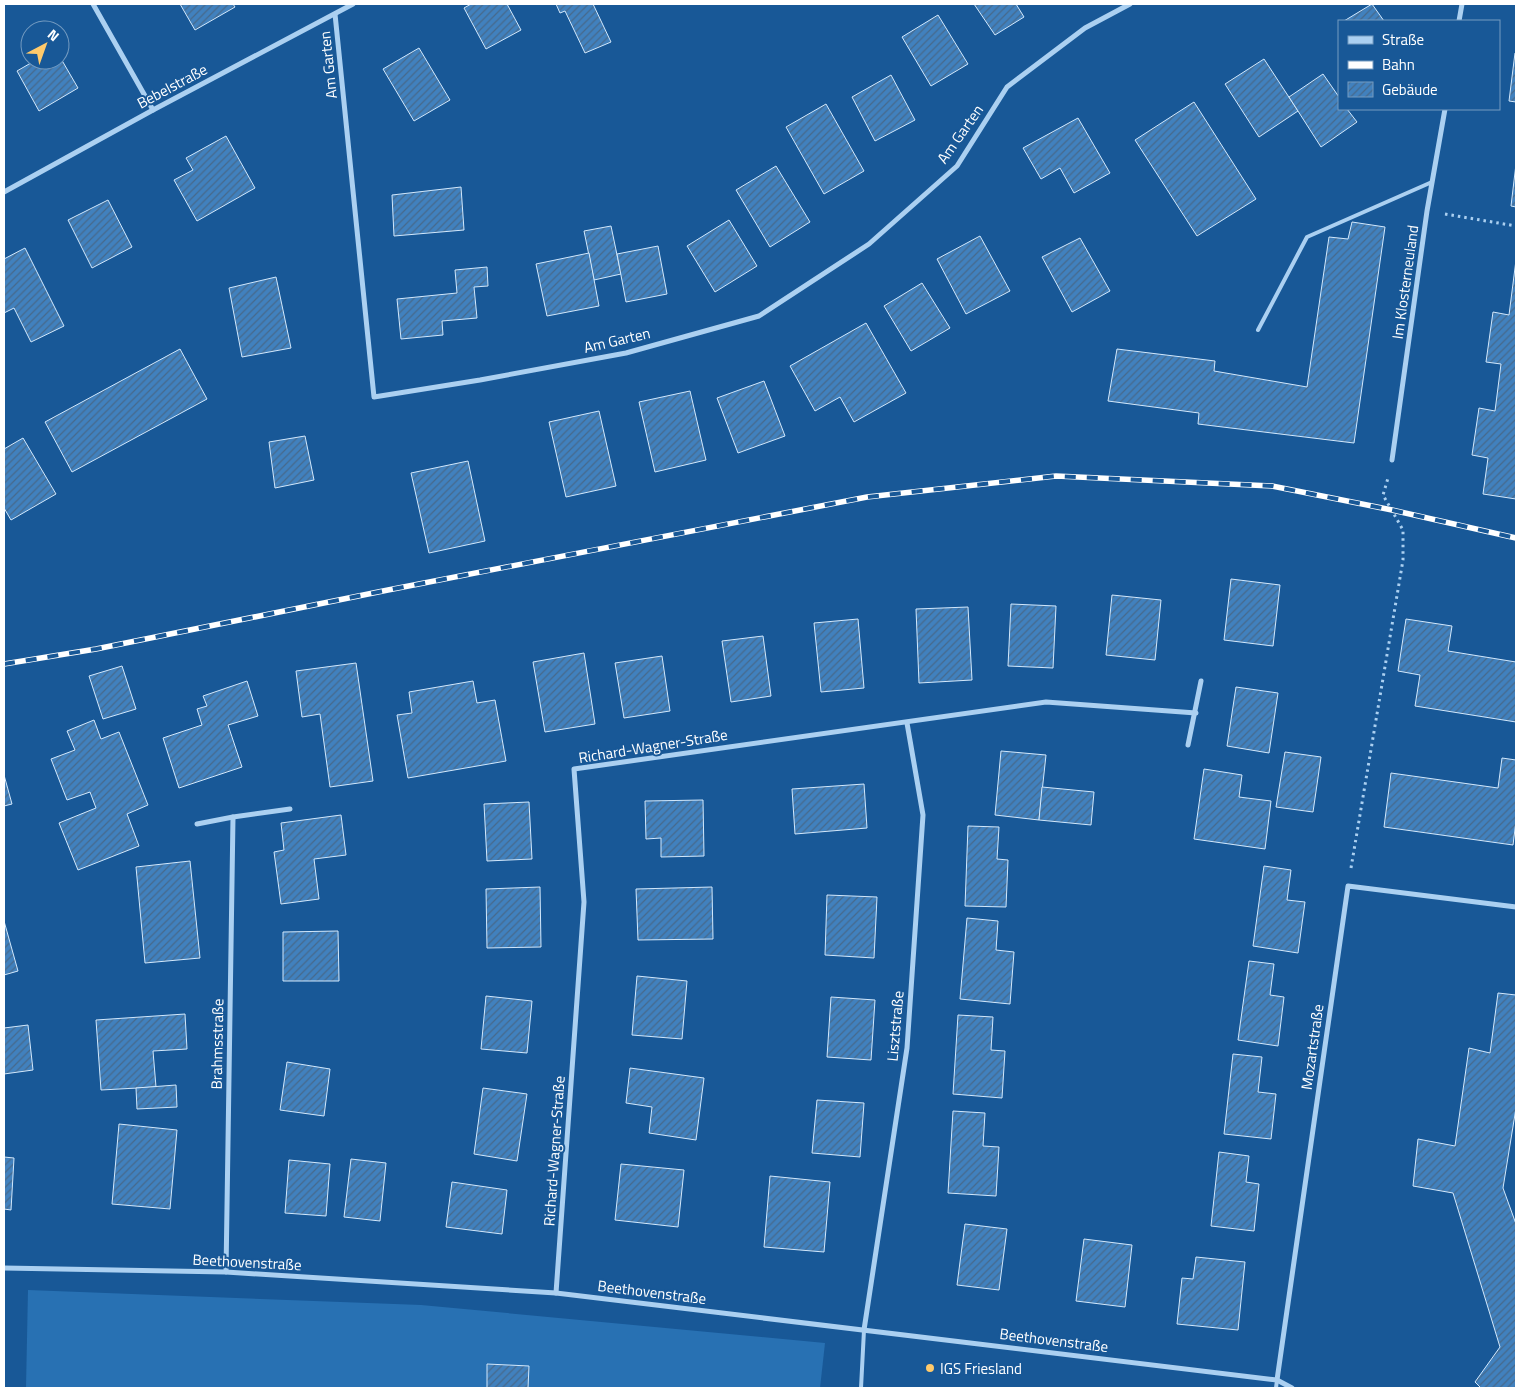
<svg xmlns="http://www.w3.org/2000/svg" width="1520" height="1392" font-family="'Titillium Web',sans-serif">
<style>
.grass{fill:#2871b3}
.building{fill:url(#building-hatch);stroke:#d2e8fc}
.lines{fill:none;stroke-linecap:round;stroke-linejoin:round}
.path{stroke:#abd0f1;stroke-width:3;stroke-dasharray:2.5 4;stroke-linecap:butt}
.service{stroke:#abd0f1;stroke-width:4}
.minor{stroke:#abd0f1;stroke-width:5}
.rail-casing{stroke:#fff;stroke-width:5.5}
.rail{stroke:#185897;stroke-width:4;stroke-dasharray:11;stroke-linecap:butt}
.poi-dot{fill:#ffca6b;stroke:#185897;stroke-width:2}
.labels{text-anchor:middle;dominant-baseline:central;stroke-width:4;stroke-linejoin:round;paint-order:stroke}
.street-label{font-size:15px;fill:#fff;stroke:#185897}
.poi-label{font-size:15px;fill:#fff;stroke:#185897;text-anchor:start}
</style>
<defs>
<pattern id="building-hatch" width="6" height="6" patternUnits="userSpaceOnUse" patternTransform="scale(1.25)"><rect width="6" height="6" fill="#4181be"/><path d="M-1 1l2-2M0 6l6-6M5 7l2-2" fill="none" stroke="#46698b"/></pattern>
</defs>
<rect width="100%" height="100%" fill="#185897"/>
<!-- grass -->
<polygon class="grass" points="28,1290 421,1305 825,1343 820,1388 26,1388"/>
<!-- building -->
<g class="building">
<polygon points="180,4 233,4 235,7 195,30"/>
<polygon points="471,4 507,4 521,30 486,49 464,8"/>
<polygon points="556,4 593,4 611,42 585,53 565,11 560,13"/>
<polygon points="974,4 1016,4 1024,17 995,35"/>
<polygon points="1372,4 1384,21 1344,21"/>
<polygon points="938,15 968,64 931,86 902,37"/>
<polygon points="419,48 450,100 414,121 383,69"/>
<polygon points="1515,53 1516,54 1516,102 1509,101"/>
<polygon points="60,57 78,88 39,111 17,71 36,60 60,60"/>
<polygon points="1264,59 1298,111 1259,137 1225,84"/>
<polygon points="1323,74 1339,97 1339,109 1347,109 1357,122 1321,147 1289,97"/>
<polygon points="891,75 915,120 875,141 852,97"/>
<polygon points="1194,102 1256,199 1197,236 1135,140"/>
<polygon points="826,104 864,171 824,194 786,127"/>
<polygon points="1078,118 1110,173 1074,193 1060,168 1041,179 1023,148"/>
<polygon points="226,136 255,188 197,221 174,180 193,170 186,158"/>
<polygon points="1516,164 1516,207 1511,206"/>
<polygon points="776,166 810,222 770,247 736,190"/>
<polygon points="461,187 464,230 394,236 392,195"/>
<polygon points="108,200 132,247 92,268 68,220"/>
<polygon points="729,220 757,266 715,292 687,246"/>
<polygon points="1352,222 1385,227 1354,443 1198,424 1199,413 1108,401 1117,349 1215,361 1214,371 1307,387 1329,237 1348,239"/>
<polygon points="611,226 621,274 594,280 584,231"/>
<polygon points="980,236 1010,291 966,314 937,259"/>
<polygon points="1080,238 1110,291 1072,312 1042,257"/>
<polygon points="658,246 667,294 626,302 617,254"/>
<polygon points="25,248 64,326 31,342 14,308 4,313 4,259"/>
<polygon points="589,253 599,306 547,316 536,264"/>
<polygon points="1516,260 1516,499 1483,494 1488,458 1472,455 1479,408 1495,411 1501,364 1486,362 1493,312 1509,315"/>
<polygon points="487,267 488,286 474,287 477,318 442,321 443,335 401,339 397,299 457,293 455,270"/>
<polygon points="276,277 291,348 242,357 229,288"/>
<polygon points="922,283 950,328 911,351 884,306"/>
<polygon points="866,323 906,393 854,422 840,397 815,411 790,366"/>
<polygon points="180,349 207,399 72,472 45,422"/>
<polygon points="764,381 785,436 738,453 717,398"/>
<polygon points="690,391 706,460 655,472 639,402"/>
<polygon points="599,411 616,486 566,497 549,422"/>
<polygon points="305,436 314,480 275,488 269,442"/>
<polygon points="23,438 56,494 11,520 4,508 4,449"/>
<polygon points="468,461 485,541 429,553 411,473"/>
<polygon points="1231,579 1280,585 1273,646 1224,640"/>
<polygon points="1112,595 1161,600 1155,660 1106,655"/>
<polygon points="1011,604 1056,606 1053,668 1008,666"/>
<polygon points="968,607 972,680 919,683 916,609"/>
<polygon points="858,619 864,688 821,692 814,623"/>
<polygon points="1406,619 1452,626 1448,651 1516,662 1516,722 1415,706 1420,675 1398,671"/>
<polygon points="763,636 771,696 731,702 722,641"/>
<polygon points="584,653 595,724 545,732 533,662"/>
<polygon points="662,656 670,711 624,718 615,663"/>
<polygon points="356,663 373,781 330,787 320,714 302,717 296,671"/>
<polygon points="122,666 136,709 103,719 89,676"/>
<polygon points="247,681 258,716 228,725 242,767 179,788 163,738 202,725 197,709 207,706 203,696"/>
<polygon points="473,681 477,703 495,700 506,761 408,778 397,715 412,713 409,692"/>
<polygon points="1236,687 1278,693 1269,753 1227,746"/>
<polygon points="94,720 101,739 119,732 148,805 127,814 139,846 78,870 59,823 96,808 90,792 67,800 51,759 75,750 67,731"/>
<polygon points="1001,751 1046,755 1039,820 995,815"/>
<polygon points="1285,752 1321,757 1313,812 1276,807"/>
<polygon points="1502,758 1516,760 1516,821 1513,845 1384,827 1391,773 1498,788"/>
<polygon points="1204,769 1242,775 1239,797 1271,801 1265,849 1194,839"/>
<polygon points="4,775 12,804 4,806"/>
<polygon points="864,784 867,828 795,834 792,789"/>
<polygon points="1042,787 1094,792 1091,825 1039,820"/>
<polygon points="703,800 704,856 661,857 661,838 646,839 645,801"/>
<polygon points="529,802 532,859 487,861 484,804"/>
<polygon points="341,815 346,855 314,859 319,899 281,904 274,852 284,850 281,823"/>
<polygon points="968,826 999,827 997,859 1008,860 1006,907 965,906"/>
<polygon points="190,861 200,958 145,963 136,867"/>
<polygon points="1264,866 1291,870 1287,900 1305,902 1298,953 1253,946"/>
<polygon points="540,887 541,947 487,948 486,889"/>
<polygon points="712,887 713,939 638,940 636,889"/>
<polygon points="827,895 877,897 874,958 825,955"/>
<polygon points="967,918 998,921 996,950 1014,952 1010,1004 960,999"/>
<polygon points="4,921 18,971 4,975"/>
<polygon points="338,931 339,981 283,981 283,932"/>
<polygon points="1249,961 1274,964 1270,995 1284,997 1278,1046 1238,1040"/>
<polygon points="637,976 687,981 682,1039 632,1035"/>
<polygon points="1498,993 1516,995 1516,1108 1503,1188 1516,1224 1516,1388 1481,1388 1475,1382 1500,1347 1453,1193 1413,1186 1418,1139 1455,1146 1469,1048 1490,1053"/>
<polygon points="486,996 532,1001 527,1053 481,1049"/>
<polygon points="831,997 875,1000 871,1060 827,1057"/>
<polygon points="185,1014 187,1049 153,1051 156,1087 101,1090 96,1020"/>
<polygon points="958,1015 993,1017 991,1050 1005,1051 1002,1098 953,1094"/>
<polygon points="28,1025 33,1070 4,1074 4,1028"/>
<polygon points="1233,1054 1262,1057 1258,1092 1276,1094 1271,1139 1224,1134"/>
<polygon points="287,1062 330,1069 324,1116 280,1110"/>
<polygon points="630,1068 704,1078 696,1140 649,1133 652,1107 626,1103"/>
<polygon points="176,1085 177,1107 137,1109 136,1088"/>
<polygon points="483,1088 527,1094 517,1161 474,1154"/>
<polygon points="817,1100 864,1103 860,1157 812,1153"/>
<polygon points="953,1111 985,1113 983,1146 999,1147 996,1196 948,1193"/>
<polygon points="119,1124 177,1130 170,1209 112,1204"/>
<polygon points="1219,1152 1249,1156 1246,1182 1259,1184 1254,1231 1211,1226"/>
<polygon points="4,1157 14,1158 11,1210 4,1209"/>
<polygon points="351,1159 386,1163 380,1221 344,1217"/>
<polygon points="289,1160 330,1164 326,1216 285,1213"/>
<polygon points="621,1164 684,1170 678,1227 615,1220"/>
<polygon points="770,1176 830,1182 824,1252 764,1247"/>
<polygon points="452,1182 507,1190 502,1234 446,1227"/>
<polygon points="965,1224 1007,1229 999,1290 957,1285"/>
<polygon points="1084,1239 1132,1245 1125,1307 1076,1301"/>
<polygon points="1196,1257 1245,1262 1238,1330 1177,1324 1182,1278 1193,1279"/>
<polygon points="487,1364 529,1366 528,1388 487,1388"/>
</g>
<g class="lines">
<!-- path -->
<g class="path">
<polyline points="1445,214 1516,226"/>
<polyline points="1351,868 1403,560 1403,530 1383,495 1388,478"/>
</g>
<!-- service -->
<g class="service">
<polyline points="1258,330 1307,237 1432,182"/>
<polyline points="861,1388 864,1330"/>
<polyline points="1276,1388 1277,1380"/>
</g>
<!-- minor -->
<g class="minor">
<polyline points="93,4 153,110"/>
<polyline points="335,14 374,397 480,380 626,353 759,316 869,244 957,166 1007,87 1085,28 1130,4"/>
<polyline points="1459,21 1462,4"/>
<polyline points="4,192 153,110 353,4"/>
<polyline points="1392,460 1427,211 1445,109"/>
<polyline points="1188,745 1201,681"/>
<polyline points="197,824 233,817 290,809"/>
<polyline points="4,1268 226,1272 556,1293 1277,1380 1292,1388"/>
<polyline points="226,1272 233,817"/>
<polyline points="556,1293 584,902 574,769 1046,702 1196,713"/>
<polyline points="864,1330 907,1048 923,815 907,723"/>
<polyline points="1277,1380 1348,886 1516,907"/>
</g>
<defs>
<polyline id="rail" points="4,664 96,649 388,590 867,497 1056,476 1272,486 1392,510 1516,538"/>
</defs>
<!-- rail casing -->
<use href="#rail" class="rail-casing"/>
<!-- rail -->
<use href="#rail" class="rail"/>
</g>
<!-- markers -->
<circle class="poi-dot" cx="930" cy="1368" r="5"/>
<g class="labels">
<!-- street labels -->
<g class="street-label">
<text transform="translate(328 65) rotate(-96)">Am Garten</text>
<text transform="translate(172 86) rotate(-28)">Bebelstraße</text>
<text transform="translate(960 134) rotate(-55)">Am Garten</text>
<text transform="translate(1405 282) rotate(-82)">Im Klosterneuland</text>
<text transform="translate(617 340) rotate(-13)">Am Garten</text>
<text transform="translate(653 746) rotate(-9)">Richard-Wagner-Straße</text>
<text transform="translate(895 1026) rotate(-85)">Lisztstraße</text>
<text transform="translate(217 1044) rotate(-89)">Brahmsstraße</text>
<text transform="translate(1312 1047) rotate(-82)">Mozartstraße</text>
<text transform="translate(554 1151) rotate(-86)">Richard-Wagner-Straße</text>
<text transform="translate(247 1262) rotate(3)">Beethovenstraße</text>
<text transform="translate(652 1292) rotate(7)">Beethovenstraße</text>
<text transform="translate(1054 1340) rotate(7)">Beethovenstraße</text>
</g>
<!-- poi labels -->
<g class="poi-label">
<text x="940" y="1368">IGS Friesland</text>
</g>
</g>
<!-- border -->
<rect width="1520" height="1392" fill="none" stroke="#ffffff" stroke-width="10"/>
<!-- legend -->
<rect x="1338" y="20" width="162" height="90" fill="#185897" stroke="#749bc1"/>
<rect x="1348" y="36" width="25" height="8" fill="#abd0f1" stroke="#749bc1"/>
<text x="1382" y="45" font-size="15" fill="#ffffff">Straße</text>
<rect x="1348" y="61" width="25" height="8" fill="#ffffff" stroke="#749bc1"/>
<text x="1382" y="70" font-size="15" fill="#ffffff">Bahn</text>
<rect x="1348" y="82" width="25" height="15" fill="url(#building-hatch)" stroke="#749bc1"/>
<text x="1382" y="95" font-size="15" fill="#ffffff">Gebäude</text>
<!-- north arrow -->
<g transform="translate(45 45) rotate(41)"><circle r="24" fill="#185897" stroke="#749bc1"/>
<path d="M0-4L9 19L0 12L-9 19Z" fill="#ffca6b"/>
<text y="-8" font-size="14" font-weight="bold" text-anchor="middle" fill="#ffffff">N</text>
</g>
</svg>
